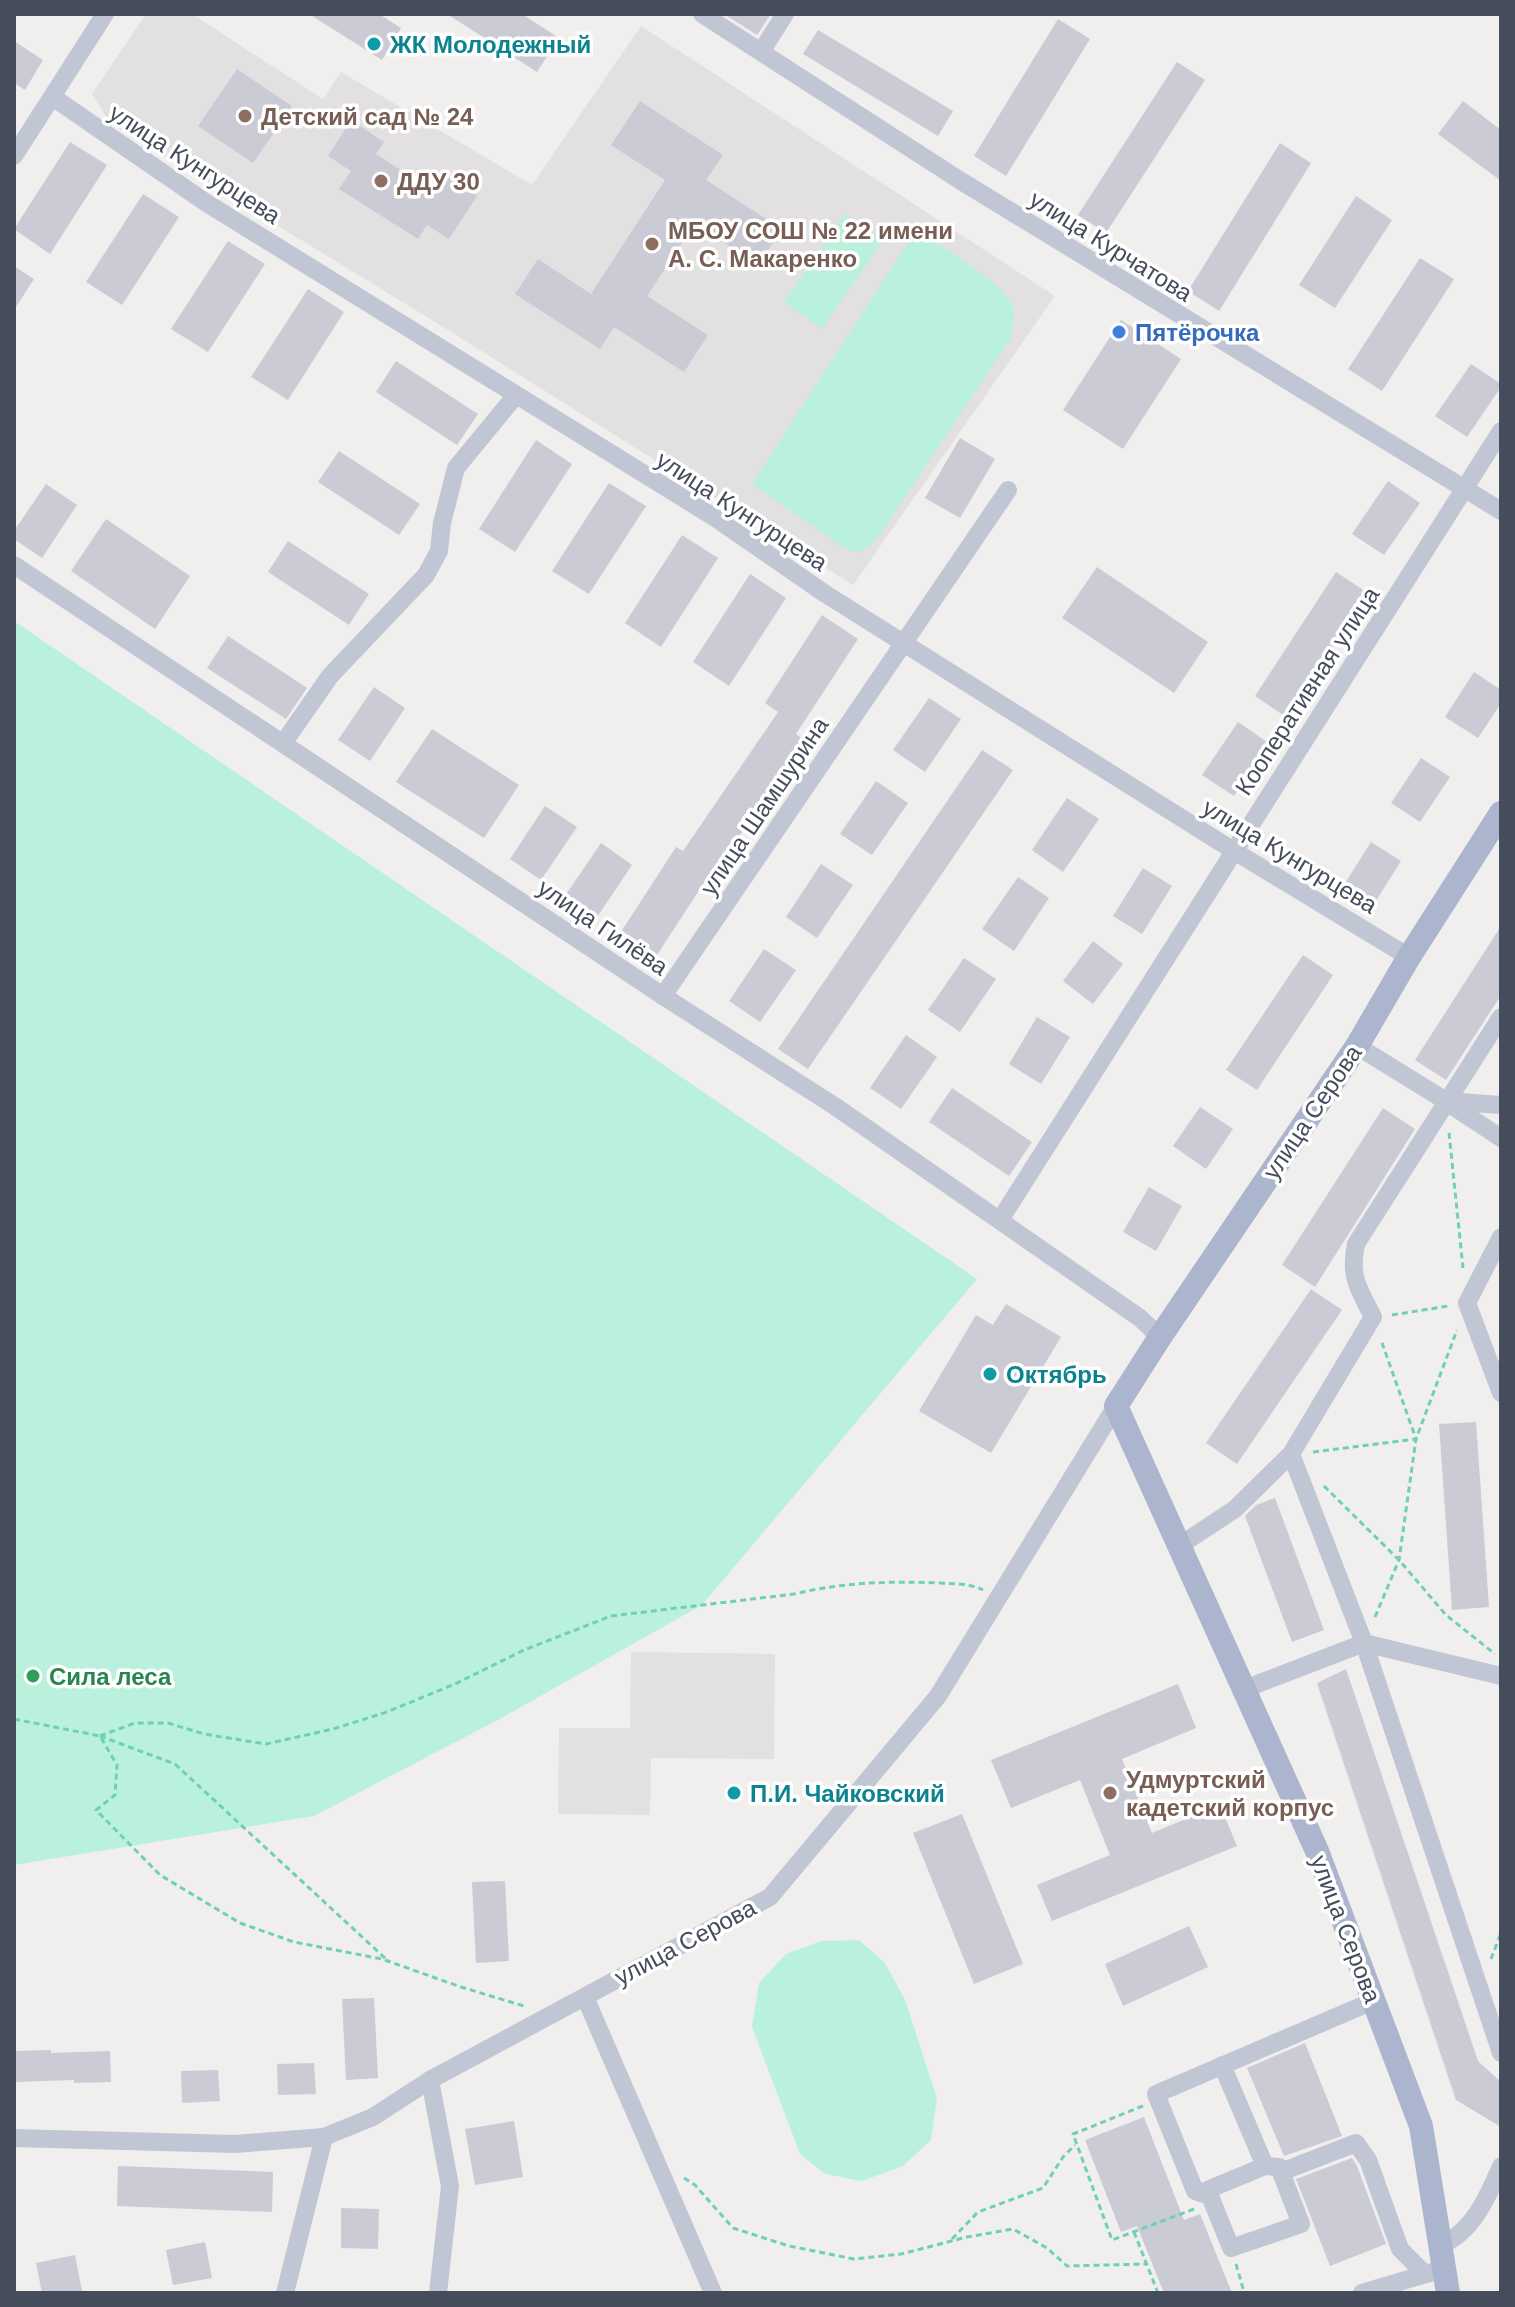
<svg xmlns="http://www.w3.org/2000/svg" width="1515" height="2307" font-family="Helvetica,sans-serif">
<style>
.education{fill:#e2e0e0}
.green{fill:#baf1dc}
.building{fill:#cacbd4}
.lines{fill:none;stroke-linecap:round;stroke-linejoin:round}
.path{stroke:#70d0b7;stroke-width:3;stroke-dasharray:6 4;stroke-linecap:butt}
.minor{stroke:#c1c6d4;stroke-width:18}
.major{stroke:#acb5ce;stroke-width:24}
.culture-dot{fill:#0f9aa8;stroke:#fff;stroke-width:3}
.education-dot{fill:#8d6e63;stroke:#fff;stroke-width:3}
.shop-dot{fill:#3f7fe0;stroke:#fff;stroke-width:3}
.leisure-dot{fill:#2e9e5b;stroke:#fff;stroke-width:3}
.labels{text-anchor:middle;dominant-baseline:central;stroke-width:7;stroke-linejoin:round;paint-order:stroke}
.culture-label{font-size:24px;font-weight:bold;fill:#0d838f;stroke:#fff;text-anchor:start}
.education-label{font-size:24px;font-weight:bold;fill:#785e54;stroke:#fff;text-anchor:start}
.street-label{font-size:24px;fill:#454c5c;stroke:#fff}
.shop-label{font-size:24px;font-weight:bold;fill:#366cbe;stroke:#fff;text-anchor:start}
.leisure-label{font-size:24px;font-weight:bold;fill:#27864d;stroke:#fff;text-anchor:start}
</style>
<rect width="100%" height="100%" fill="#f1eeee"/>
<!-- education -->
<g class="education">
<polygon points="146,14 192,14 323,99 341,72 532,185 641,26 1055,296 853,585 440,325 110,123 92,94"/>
<polygon points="631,1652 775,1654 774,1759 651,1758 650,1815 558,1814 559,1728 630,1728"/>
</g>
<!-- green -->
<g class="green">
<polygon points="845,214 883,240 822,329 784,302"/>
<path d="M916,230C939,246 1005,283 1013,307C1016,318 1012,328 1011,338L881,533L869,547L858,553L844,548L752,484Z"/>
<polygon points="14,621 977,1279 702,1605 496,1721 314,1816 14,1865"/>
<polygon points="859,1940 885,1963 905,2000 937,2098 931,2140 903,2166 862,2181 825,2174 800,2154 752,2027 759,1983 786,1954 821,1941"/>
</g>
<!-- building -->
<g class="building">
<polygon points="309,14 379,14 401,28 382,60"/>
<polygon points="447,14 522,14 559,38 537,72"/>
<polygon points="724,14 771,14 757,35"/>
<polygon points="1058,19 1090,39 1006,176 974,156"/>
<polygon points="818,30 953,111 938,136 803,54"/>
<polygon points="14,41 43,60 25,90 14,83"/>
<polygon points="1177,62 1205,80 1106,233 1078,215"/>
<polygon points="237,69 292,106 253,163 198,126"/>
<polygon points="640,101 723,155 706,180 782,229 758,265 695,223 647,296 708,335 684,372 614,327 600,349 515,294 538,259 591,294 665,180 611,145"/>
<polygon points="1463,101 1501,130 1501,181 1438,134"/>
<polygon points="351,120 384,142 376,154 431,190 442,173 477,196 449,239 427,225 418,239 339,189 351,171 328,156"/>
<polygon points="70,142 107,165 50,254 14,229"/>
<polygon points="1280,143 1311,163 1219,311 1188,291"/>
<polygon points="143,194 179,217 122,305 86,282"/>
<polygon points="1356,196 1392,220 1335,308 1299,285"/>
<polygon points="228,241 265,264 208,352 171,329"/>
<polygon points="1420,258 1454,279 1382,391 1348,369"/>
<polygon points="14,266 34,279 14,310"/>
<polygon points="308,289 344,312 288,400 251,377"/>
<polygon points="1121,320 1181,359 1123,449 1063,410"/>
<polygon points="396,361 478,414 457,445 376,392"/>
<polygon points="1471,364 1501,384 1501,387 1467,437 1435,416"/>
<polygon points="960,438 995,459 960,518 925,498"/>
<polygon points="536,440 572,464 515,552 479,529"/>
<polygon points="339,451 420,504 399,535 318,482"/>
<polygon points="1388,481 1420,503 1384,555 1352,534"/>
<polygon points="609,483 646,506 589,594 552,571"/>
<polygon points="46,484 77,505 42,558 14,539 14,531"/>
<polygon points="106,519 190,576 155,629 71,571"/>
<polygon points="682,535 718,558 661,647 625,623"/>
<polygon points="288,541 369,594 349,625 268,572"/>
<polygon points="1097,567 1208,642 1174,693 1062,618"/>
<polygon points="1336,572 1368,593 1286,717 1255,696"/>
<polygon points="750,574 786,598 729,686 693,662"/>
<polygon points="822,615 858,639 796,734 805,741 727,854 724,852 655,958 619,935 676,847 683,851 778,712 765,703"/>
<polygon points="228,636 307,688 286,719 207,668"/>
<polygon points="1474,672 1501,690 1501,703 1478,738 1445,717"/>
<polygon points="374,687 405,708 370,761 338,740"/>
<polygon points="929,698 961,719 925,772 893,750"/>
<polygon points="1238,722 1270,744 1234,796 1202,775"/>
<polygon points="432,729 519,785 484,838 396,782"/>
<polygon points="982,750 1013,770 808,1069 778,1049"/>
<polygon points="1421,758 1450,777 1420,822 1391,803"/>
<polygon points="876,781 908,803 872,855 840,834"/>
<polygon points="1067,798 1099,819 1063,872 1032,850"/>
<polygon points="545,806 577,827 541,880 510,859"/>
<polygon points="1371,842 1401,861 1372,907 1342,888"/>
<polygon points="601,843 632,865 597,917 565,896"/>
<polygon points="821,864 853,885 817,938 786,917"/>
<polygon points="1143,868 1172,886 1142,934 1113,916"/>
<polygon points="1018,877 1049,898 1014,951 982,929"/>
<polygon points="1501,926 1501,995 1446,1080 1415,1060"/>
<polygon points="1093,941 1123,964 1093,1004 1063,981"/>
<polygon points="764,949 796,970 760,1022 729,1001"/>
<polygon points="1303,955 1333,975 1257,1090 1226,1070"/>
<polygon points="964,958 996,979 960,1032 928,1010"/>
<polygon points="1037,1017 1070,1037 1041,1084 1009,1064"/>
<polygon points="906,1035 937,1057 901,1109 870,1088"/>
<polygon points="952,1088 1032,1142 1009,1176 929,1122"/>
<polygon points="1200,1107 1233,1129 1206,1169 1173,1146"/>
<polygon points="1383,1108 1415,1129 1315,1287 1282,1265"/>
<polygon points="1149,1187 1182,1206 1156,1251 1123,1232"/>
<polygon points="1311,1289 1342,1310 1237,1464 1206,1443"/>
<polygon points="1006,1304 1061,1337 991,1453 919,1411 976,1315 993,1325"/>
<polygon points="1476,1422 1489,1607 1452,1610 1439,1424"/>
<polygon points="1275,1498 1324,1630 1292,1642 1245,1516 1256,1505"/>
<polygon points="1346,1669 1478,2061 1501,2082 1501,2127 1456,2100 1317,1683"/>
<polygon points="1178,1684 1196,1728 1122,1759 1152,1833 1220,1805 1237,1846 1052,1921 1037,1885 1110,1855 1080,1780 1011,1808 991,1760"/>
<polygon points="962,1814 1023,1964 974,1984 913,1833"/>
<polygon points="505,1881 509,1961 476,1963 472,1882"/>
<polygon points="1189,1926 1208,1967 1123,2006 1105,1964"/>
<polygon points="374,1998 378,2078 346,2080 342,1999"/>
<polygon points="1305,2043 1342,2136 1284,2156 1247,2068"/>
<polygon points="51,2050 51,2053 110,2051 111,2082 74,2083 74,2080 15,2082 14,2051"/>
<polygon points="314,2063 316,2094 278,2095 277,2064"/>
<polygon points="218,2070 220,2101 182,2103 181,2071"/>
<polygon points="1144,2117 1184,2220 1200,2214 1232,2293 1164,2293 1137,2226 1121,2232 1085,2140"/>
<polygon points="514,2121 523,2177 475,2185 465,2129"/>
<polygon points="1352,2158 1357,2166 1386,2244 1330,2266 1296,2179"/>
<polygon points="118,2166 273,2172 272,2212 117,2206"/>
<polygon points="341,2208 379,2209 378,2249 341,2248"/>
<polygon points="205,2242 212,2278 173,2285 166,2250"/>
<polygon points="75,2255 82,2291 42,2293 36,2263"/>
</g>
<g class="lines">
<!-- path -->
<g class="path">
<polyline points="1449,1133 1463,1268"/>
<polyline points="1392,1315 1448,1306"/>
<polyline points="1313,1452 1416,1439 1381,1340"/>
<polyline points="1324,1486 1399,1560 1446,1615 1495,1654"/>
<polyline points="1375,1617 1399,1560 1416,1439 1457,1330"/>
<polyline points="14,1719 100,1736 117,1765 115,1795 96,1810 160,1875 240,1923 294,1942 382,1959 461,1987 527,2007"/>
<path d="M100,1736L135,1723H168L204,1734L266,1744L333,1729L387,1712L457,1683L524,1650L611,1616L794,1594C845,1582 888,1581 940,1583C955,1584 969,1583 983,1590"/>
<polyline points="100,1736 175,1764 386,1959"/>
<polyline points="1491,1959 1501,1933"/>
<polyline points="1143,2106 1073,2134 1112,2240 1194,2209"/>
<polyline points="684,2178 695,2185 733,2228 789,2246 854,2259 901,2254 967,2237 1013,2229 1047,2248 1067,2266 1147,2264"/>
<polyline points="1134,2232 1158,2293"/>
<polyline points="952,2239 978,2212 1043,2188 1063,2157 1075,2145"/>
<polyline points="1236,2264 1244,2292 1242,2293"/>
</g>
<!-- minor -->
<g class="minor">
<polyline points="702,14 961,181 1501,511"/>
<polyline points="761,52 785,14"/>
<polyline points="54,98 205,202 717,519 824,593 1234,851 1409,957"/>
<polyline points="14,156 105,14"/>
<polyline points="14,565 663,996 836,1107 1140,1318 1160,1337"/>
<polyline points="284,742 330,676 426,575 439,551 442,523 456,468 516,395"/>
<polyline points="663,996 1008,490"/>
<polyline points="1357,1046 1446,1101 1501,1105"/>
<polyline points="1448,1103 1501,1138"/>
<polyline points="1000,1220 1501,431"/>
<polyline points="1501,1237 1467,1303 1501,1393"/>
<polyline points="1291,1454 1364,1643 1501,2053"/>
<path d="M1179,1546L1235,1509L1291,1454L1373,1317C1359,1289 1349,1277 1356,1244L1501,1017"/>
<polyline points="1244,1689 1364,1643 1501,1676"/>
<polyline points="585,1997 713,2293"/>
<polyline points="1222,2065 1265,2166 1279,2167 1301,2224 1231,2248 1210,2196 1195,2191 1156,2094 1373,2001"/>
<polyline points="430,2080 450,2186 438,2293"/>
<polyline points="14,2138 235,2144 324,2137 373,2117 430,2080 770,1897 938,1696 1116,1406"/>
<polyline points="1281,2172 1356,2143 1368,2160 1400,2249 1425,2274"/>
<polyline points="1200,2193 1265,2166"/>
<path d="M1441,2245C1473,2232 1488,2196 1501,2166"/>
<polyline points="285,2293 324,2137"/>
<polyline points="1362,2293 1436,2271"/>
</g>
<!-- major -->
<polyline class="major" points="1448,2293 1421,2126 1317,1851 1116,1406 1160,1337 1357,1046 1409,957 1501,813"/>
</g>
<!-- markers -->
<g class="culture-dot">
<circle cx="374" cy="44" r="8"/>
<circle cx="990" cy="1374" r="8"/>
<circle cx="734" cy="1793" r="8"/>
</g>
<g class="education-dot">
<circle cx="245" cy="116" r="8"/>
<circle cx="381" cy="181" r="8"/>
<circle cx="652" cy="244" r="8"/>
<circle cx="1110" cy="1793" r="8"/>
</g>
<circle class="shop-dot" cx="1119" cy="332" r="8"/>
<circle class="leisure-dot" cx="33" cy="1676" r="8"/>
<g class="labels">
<!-- culture labels -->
<g class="culture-label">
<text x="390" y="44">ЖК Молодежный</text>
<text x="1006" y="1374">Октябрь</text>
<text x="750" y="1793">П.И. Чайковский</text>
</g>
<!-- education labels -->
<g class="education-label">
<text x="261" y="116">Детский сад № 24</text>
<text x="397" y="181">ДДУ 30</text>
<text x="668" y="230">МБОУ СОШ № 22 имени<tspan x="668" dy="28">А. С. Макаренко</tspan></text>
<text x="1126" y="1779">Удмуртский<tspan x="1126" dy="28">кадетский корпус</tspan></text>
</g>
<!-- street labels -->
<g class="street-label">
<text transform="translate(195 164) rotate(33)">улица Кунгурцева</text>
<text transform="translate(1111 246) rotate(32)">улица Курчатова</text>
<text transform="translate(742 511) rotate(33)">улица Кунгурцева</text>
<text transform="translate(1307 691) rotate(-57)">Кооперативная улица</text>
<text transform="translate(764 806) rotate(-56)">улица Шамшурина</text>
<text transform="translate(1290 856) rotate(31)">улица Кунгурцева</text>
<text transform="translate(603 927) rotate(34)">улица Гилёва</text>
<text transform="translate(1312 1112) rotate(-56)">улица Серова</text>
<text transform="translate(1346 1929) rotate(69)">улица Серова</text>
<text transform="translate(685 1942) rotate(-28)">улица Серова</text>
</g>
<!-- shop labels -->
<g class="shop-label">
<text x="1135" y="332">Пятёрочка</text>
</g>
<!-- leisure labels -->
<g class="leisure-label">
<text x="49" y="1676">Сила леса</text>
</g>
</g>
<!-- border -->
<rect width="1515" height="2307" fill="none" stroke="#454c5c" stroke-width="32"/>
</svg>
